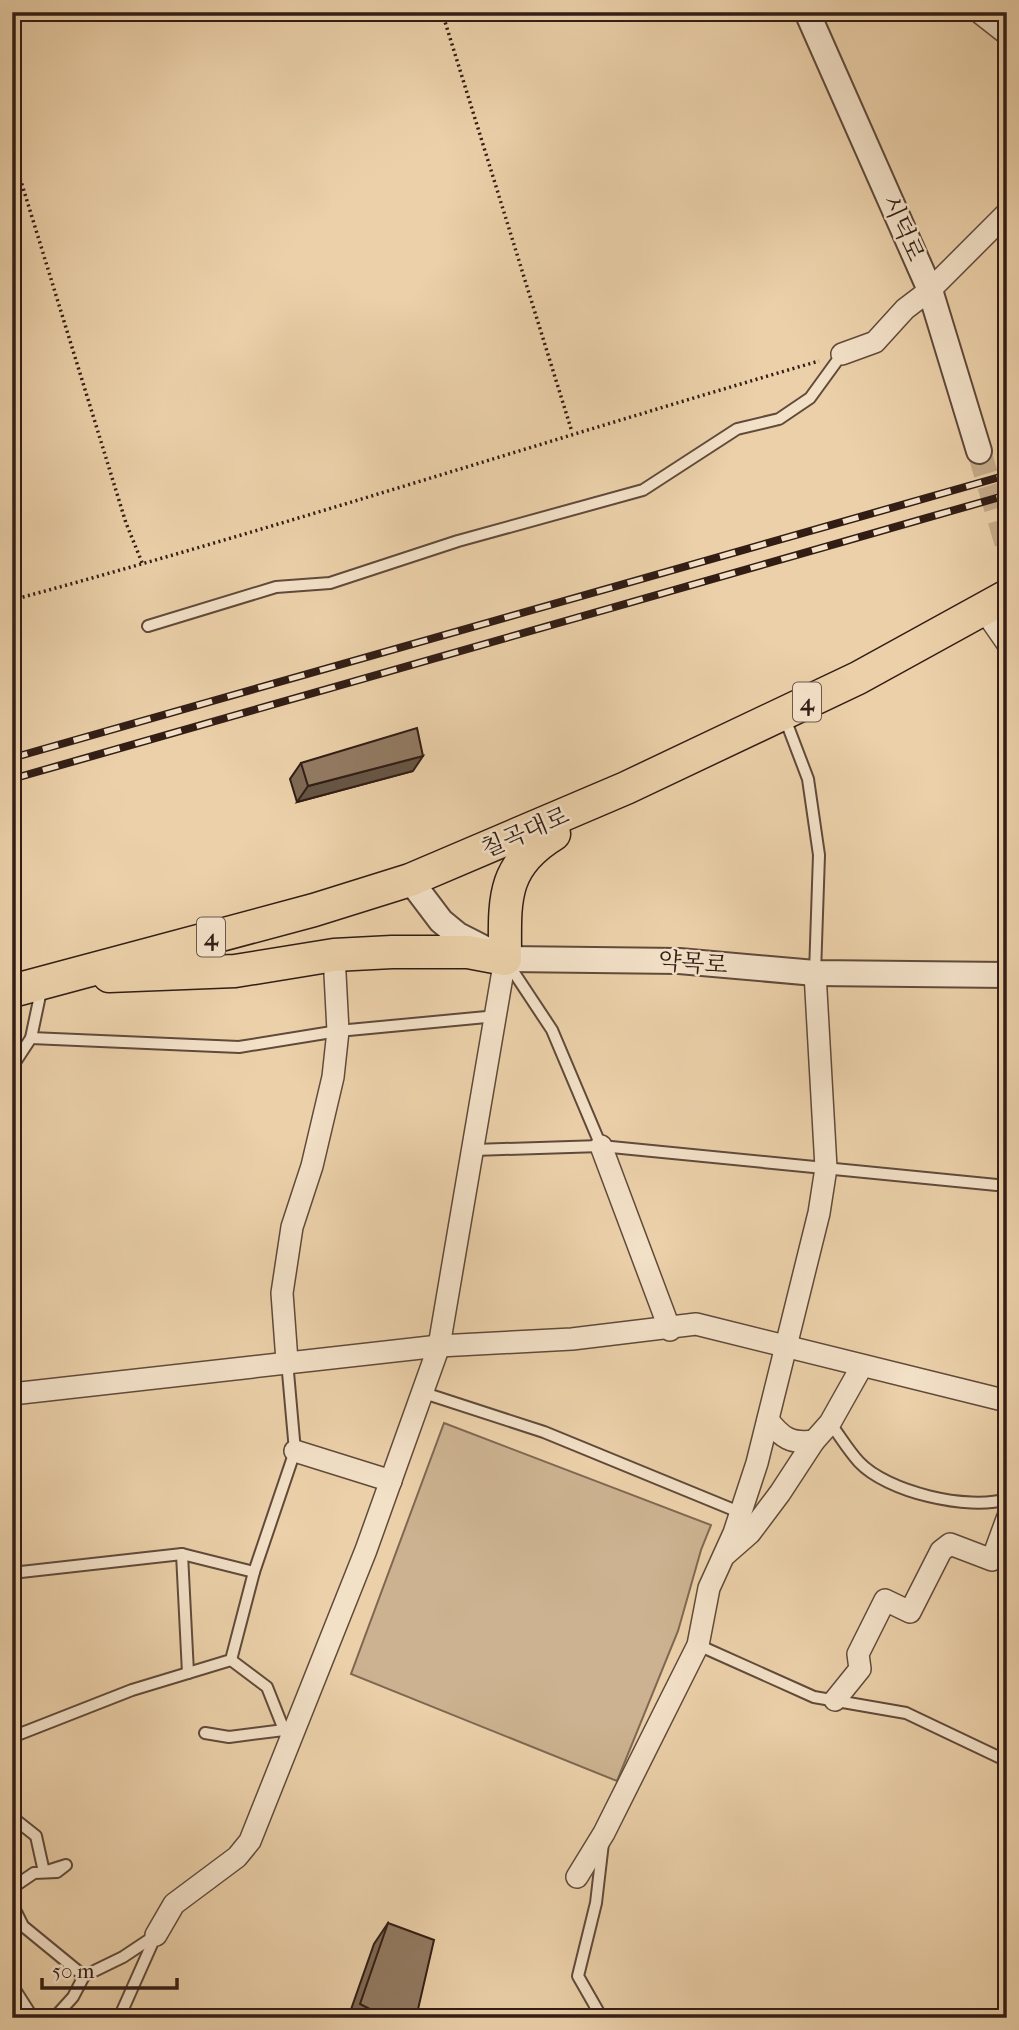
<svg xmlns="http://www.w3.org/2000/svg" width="1019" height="2030" font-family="'IM FELL French Canon','Noto Serif KR',serif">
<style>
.green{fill:#ccb290;stroke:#7f6852;stroke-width:2}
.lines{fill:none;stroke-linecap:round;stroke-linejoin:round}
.tertiary-tunnel{stroke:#c6ac8b;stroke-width:24;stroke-dasharray:24 12;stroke-linecap:butt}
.service-casing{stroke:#604a3a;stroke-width:14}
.minor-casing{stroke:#604a3a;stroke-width:24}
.tertiary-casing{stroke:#604a3a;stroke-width:28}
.primary-casing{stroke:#321d15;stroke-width:35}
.path{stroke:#321d15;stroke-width:3.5;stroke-dasharray:2 3.5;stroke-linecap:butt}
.service{stroke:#f2e0c7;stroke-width:10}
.minor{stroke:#f2e0c7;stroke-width:21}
.tertiary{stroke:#f2e0c7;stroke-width:24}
.primary{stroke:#ebd0a9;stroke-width:32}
.rail-casing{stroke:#321d15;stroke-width:8}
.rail{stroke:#f2e0c7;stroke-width:5;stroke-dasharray:16;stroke-linecap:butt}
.wall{fill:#7e6954;stroke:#321d15;stroke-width:2}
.shaded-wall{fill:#665545;stroke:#321d15;stroke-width:2}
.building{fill:#927a62;stroke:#321d15;stroke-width:2}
.labels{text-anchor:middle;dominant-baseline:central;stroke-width:5;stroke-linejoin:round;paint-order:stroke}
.shield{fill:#f2e0c7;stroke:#6c584a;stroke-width:2}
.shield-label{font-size:23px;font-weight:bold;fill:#321d15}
.street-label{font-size:24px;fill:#321d15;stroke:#f2e0c7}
</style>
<rect width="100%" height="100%" fill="#ebd0a9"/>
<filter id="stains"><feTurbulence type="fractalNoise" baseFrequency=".00286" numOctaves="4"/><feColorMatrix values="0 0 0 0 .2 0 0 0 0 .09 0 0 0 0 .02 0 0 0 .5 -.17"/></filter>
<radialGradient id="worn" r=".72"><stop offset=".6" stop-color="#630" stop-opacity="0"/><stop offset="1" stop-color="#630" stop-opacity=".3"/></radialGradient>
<!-- green -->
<polygon class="green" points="444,1423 711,1525 701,1550 678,1631 617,1781 351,1674"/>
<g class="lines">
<!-- tertiary-tunnel -->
<polyline class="tertiary-tunnel" points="979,451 1007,545"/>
<defs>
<g id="service">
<polyline points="148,626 276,587 330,583 458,541 643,490 737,429 779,419 810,398 842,354"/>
<polyline points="784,716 808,779 819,855 815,973"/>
<polyline points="507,962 552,1030 601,1146"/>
<polyline points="31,1038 239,1047 338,1031 497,1016"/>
<polyline points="12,1067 31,1038 42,986"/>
<polyline points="474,1150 601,1146 1007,1186"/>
<polyline points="421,1392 544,1432 739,1512"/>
<path d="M830,1423C840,1436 848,1450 859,1462C887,1492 968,1511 1007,1499"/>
<polyline points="182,1554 188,1673"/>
<polyline points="12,1573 182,1554 254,1572"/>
<polyline points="698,1645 814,1697 906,1713 1007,1761"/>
<polyline points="231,1660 267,1687 288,1740"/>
<polyline points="205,1733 229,1737 284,1730"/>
<polyline points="12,1737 132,1690 231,1660 254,1572 295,1451 287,1361"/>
<polyline points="12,1817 36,1836 44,1872 66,1865 57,1872 34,1873 12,1888"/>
<polyline points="12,1904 23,1926 84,1976 123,1957 156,1935"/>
<polyline points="12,1985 33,2018"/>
<polyline points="54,2018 73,1997 84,1976"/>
<polyline points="119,2018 156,1935"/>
<polyline points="602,2018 578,1976 596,1903 603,1843"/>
</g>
<g id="minor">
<polyline points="979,12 1007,34"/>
<polyline points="842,354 875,342 905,309 930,290 1007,213"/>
<polyline points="982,607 1007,643"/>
<polyline points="601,1146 670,1330"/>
<polyline points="287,1361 282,1293 292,1227 312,1166 333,1077 338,1031 334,955"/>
<polyline points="12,1394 439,1346 572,1339 696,1324 1007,1401"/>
<path d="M768,1420C782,1438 791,1444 814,1441"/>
<polyline points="295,1451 391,1481"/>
<polyline points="726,1554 750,1533 780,1493 814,1441 830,1423 862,1366"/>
<polyline points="835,1700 860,1669 858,1654 885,1600 910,1612 941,1551 950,1544 992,1560 1007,1519"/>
<polyline points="577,1877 604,1833 698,1645 709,1588 734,1533 757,1463 819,1213 826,1168 815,973"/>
<polyline points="156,1935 174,1904 237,1857 250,1841 366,1550 439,1346 505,959"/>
</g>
<g id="tertiary">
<polyline points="807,12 930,290 979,451"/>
<polyline points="410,880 441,921 458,935 505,959 679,961 815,973 1007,975"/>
</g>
<g id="primary">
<path d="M109,976L235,971L334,955L392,952H468L505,959C505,902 500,867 554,834"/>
<polyline points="12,991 314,910 410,880 626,788 858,678 1007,596"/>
</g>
</defs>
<!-- service casing -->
<use href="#service" class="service-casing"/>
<!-- minor casing -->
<use href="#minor" class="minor-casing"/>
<!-- tertiary casing -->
<use href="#tertiary" class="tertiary-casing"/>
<!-- primary casing -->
<use href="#primary" class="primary-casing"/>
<!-- path -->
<g class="path">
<polyline points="442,12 572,432"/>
<polyline points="12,152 126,523 143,565"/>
<path d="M12,600C283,527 550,439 819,361"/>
</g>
<!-- service -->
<use href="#service" class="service"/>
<!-- minor -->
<use href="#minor" class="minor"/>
<!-- tertiary -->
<use href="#tertiary" class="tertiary"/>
<!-- primary -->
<use href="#primary" class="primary"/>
<defs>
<g id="rail">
<polyline points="12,758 1007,475"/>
<polyline points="12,779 1007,495"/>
</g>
</defs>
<!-- rail casing -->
<use href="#rail" class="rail-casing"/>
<!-- rail -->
<use href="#rail" class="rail"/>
</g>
<!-- wall -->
<g class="wall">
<polygon points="301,763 413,771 297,802 290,779"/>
<polygon points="388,1923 416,2018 348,2018 374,1944"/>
</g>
<!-- shaded-wall -->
<polygon class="shaded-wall" points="423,756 413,771 297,802 308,786"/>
<!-- building -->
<g class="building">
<polygon points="417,728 423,756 308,786 301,763"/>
<polygon points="388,1923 434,1940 416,2018 385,2017 360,2004"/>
</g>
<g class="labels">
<!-- shield labels -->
<g class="shield">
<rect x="793" y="682.5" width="28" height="39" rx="5"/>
<rect x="197" y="917.5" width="28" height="39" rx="5"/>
</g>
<g class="shield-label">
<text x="807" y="702">4</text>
<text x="211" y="937">4</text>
</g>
<!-- street labels -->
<g class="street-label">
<text transform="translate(903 228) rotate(66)">시덕로</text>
<text transform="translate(525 832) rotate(-23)">칠곡대로</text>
<text transform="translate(693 963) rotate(4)">약목로</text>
</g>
</g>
<!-- margin -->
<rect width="1019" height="2030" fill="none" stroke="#ebd0a9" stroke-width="42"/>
<rect x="14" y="14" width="991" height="2002" fill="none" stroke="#321d15" stroke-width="3.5"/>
<rect x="21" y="21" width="977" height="1988" fill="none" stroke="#321d15" stroke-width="2"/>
<!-- scale -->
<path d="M42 1978v10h135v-10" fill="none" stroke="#321d15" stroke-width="3.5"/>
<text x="52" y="1978" font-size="21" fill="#321d15" stroke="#f2e0c7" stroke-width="5" paint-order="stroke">50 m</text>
<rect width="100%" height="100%" filter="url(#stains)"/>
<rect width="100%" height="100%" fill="url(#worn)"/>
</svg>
